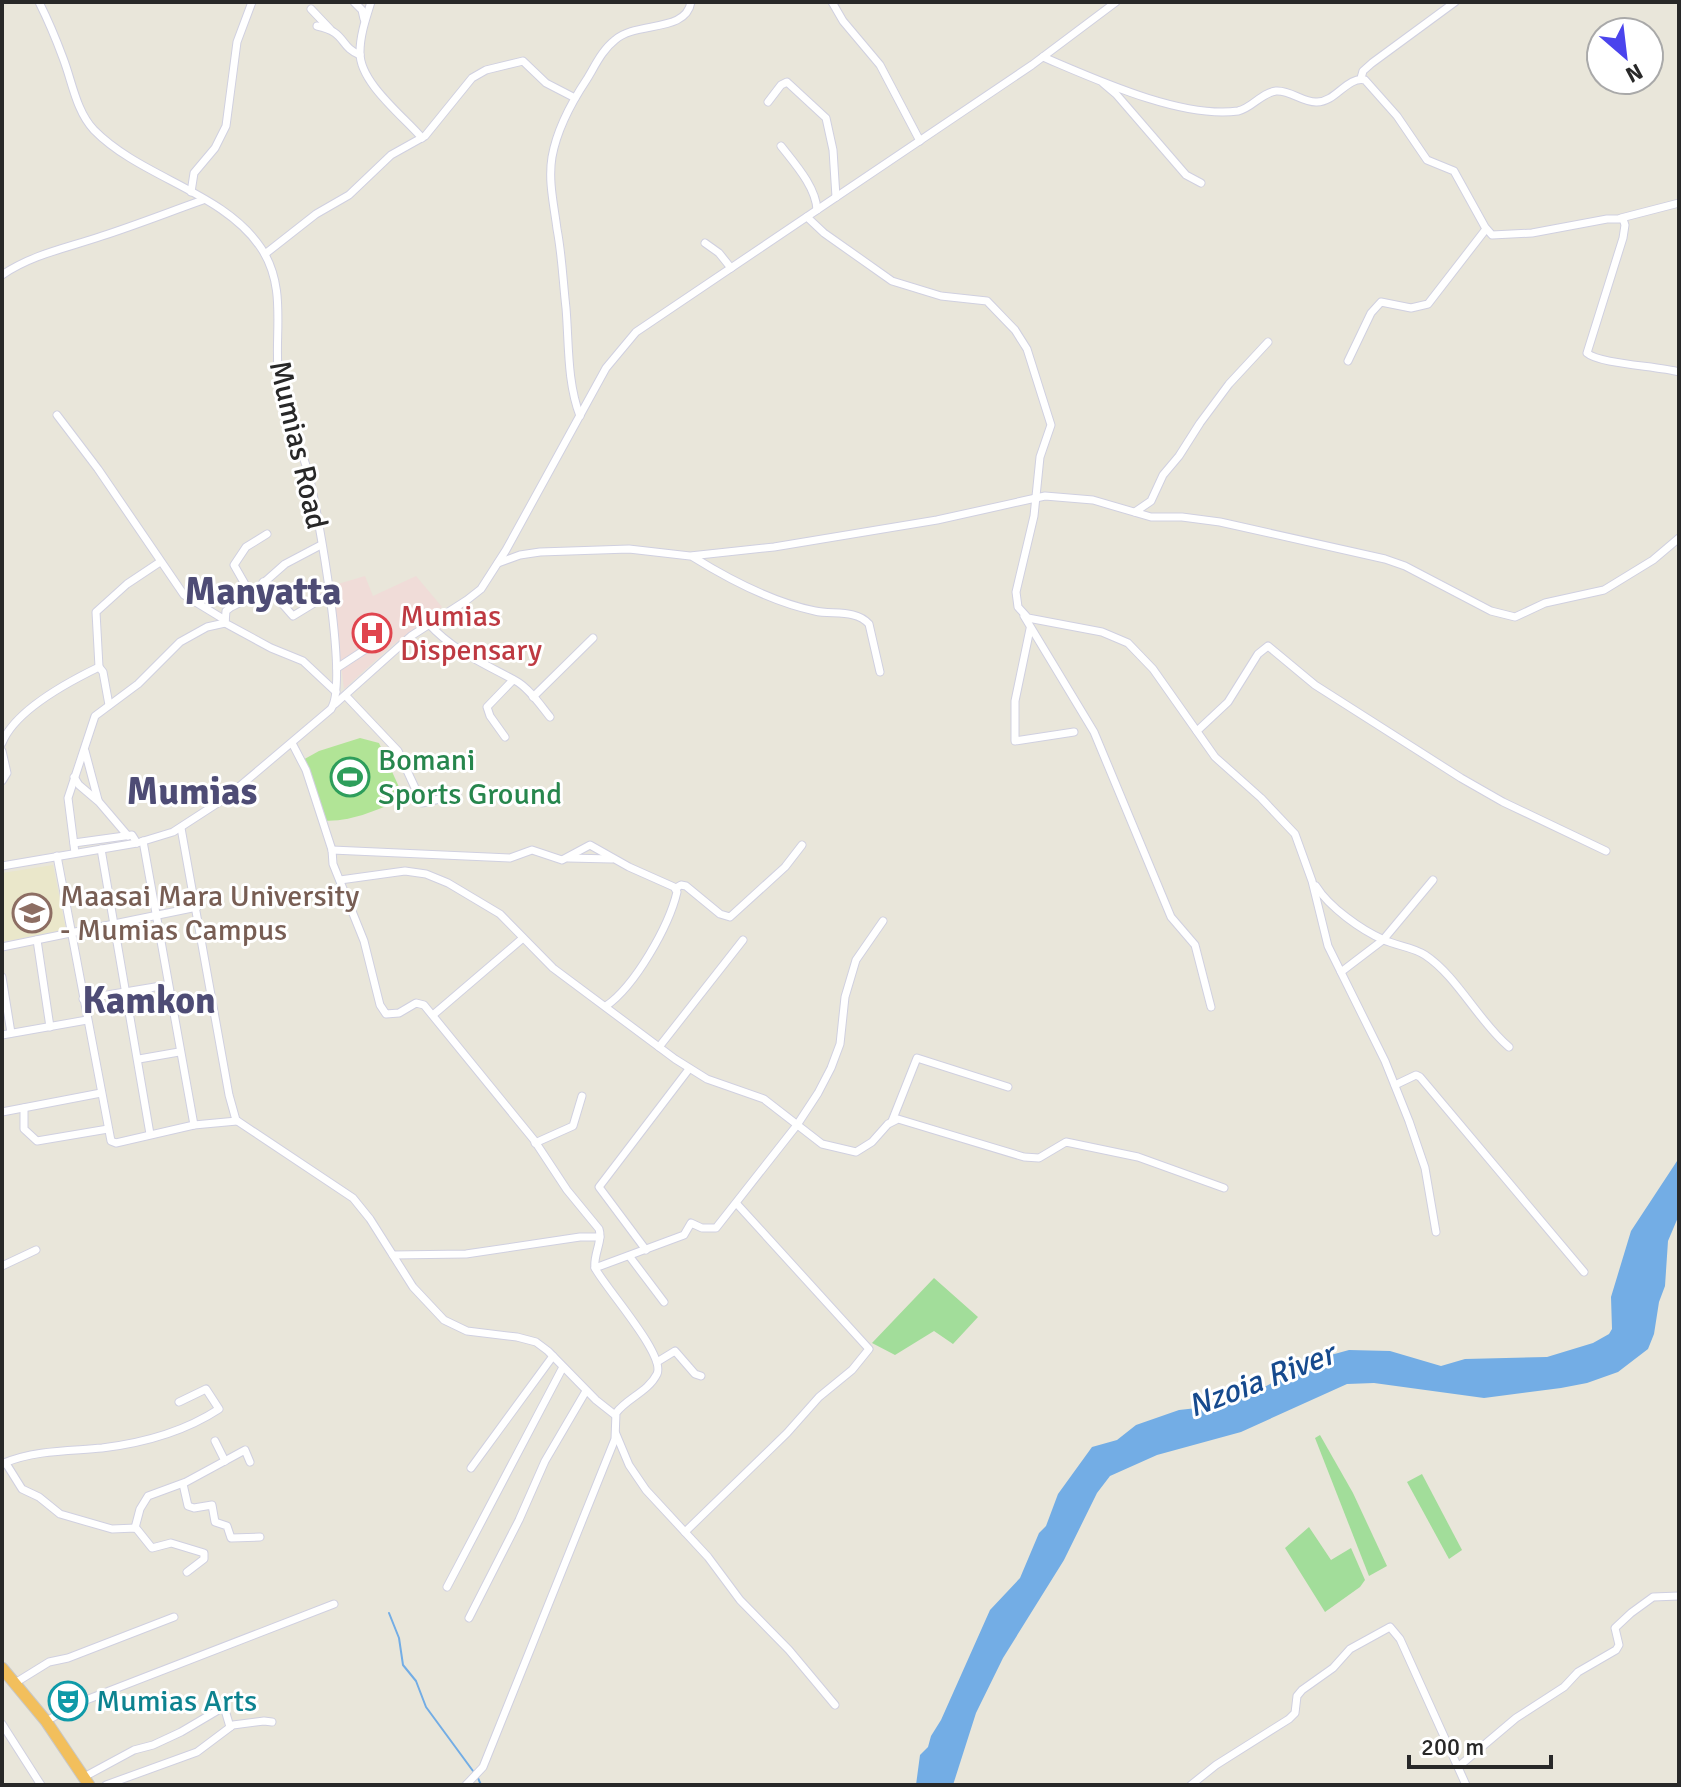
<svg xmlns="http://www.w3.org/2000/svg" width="1681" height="1787" font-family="Signika,sans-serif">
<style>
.education{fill:#eae7ca}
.medical{fill:#f0dcd8}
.green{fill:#a2dd9a}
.pitch{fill:#b1e496}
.water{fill:#73ade5}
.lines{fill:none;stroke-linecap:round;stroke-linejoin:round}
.stream{stroke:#73ade5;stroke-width:2}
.minor-casing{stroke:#d0d0e0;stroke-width:9}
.highway-casing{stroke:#c7c7c7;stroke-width:13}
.minor{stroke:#fff;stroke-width:7}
.highway{stroke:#f2bf5c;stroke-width:11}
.labels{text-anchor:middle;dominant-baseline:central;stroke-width:6;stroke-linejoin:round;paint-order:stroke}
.street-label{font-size:30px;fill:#282828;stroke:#fff}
.health-label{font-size:30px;fill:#be3a42;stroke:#fff;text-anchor:start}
.leisure-label{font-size:30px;fill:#27864d;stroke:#fff;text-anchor:start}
.education-label{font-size:30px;fill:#785e54;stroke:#fff;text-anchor:start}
.culture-label{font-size:30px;fill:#0d838f;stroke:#fff;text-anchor:start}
.water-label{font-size:32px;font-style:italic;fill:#164a8e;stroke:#fff}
.district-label{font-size:38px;font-weight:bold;fill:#4e4c75;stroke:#fff}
</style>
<rect width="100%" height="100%" fill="#e9e6da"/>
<!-- education -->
<polygon class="education" points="53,865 66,930 2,942 2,873"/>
<!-- medical -->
<polygon class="medical" points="365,576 373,596 416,576 442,607 389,648 344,689 331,586"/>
<!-- green -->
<g class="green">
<polygon points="934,1278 978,1317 953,1344 934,1331 895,1355 872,1343"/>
<polygon points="1320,1435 1353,1493 1387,1566 1369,1576 1315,1438"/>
<polygon points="1422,1474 1462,1550 1449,1559 1407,1482"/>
<polygon points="1309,1527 1331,1560 1351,1548 1365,1580 1360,1587 1325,1612 1285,1548"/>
</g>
<!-- pitch -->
<path class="pitch" d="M360,738L379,743L404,798C378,810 347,824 318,820L301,761L319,751Z"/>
<!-- water -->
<polygon class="water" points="1679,1158 1679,1215 1668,1241 1665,1286 1659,1302 1654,1334 1648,1349 1618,1372 1587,1383 1561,1388 1484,1398 1374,1383 1347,1384 1241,1432 1157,1455 1110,1476 1097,1493 1064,1560 1003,1658 976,1713 953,1785 916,1785 920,1755 928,1747 931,1736 941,1720 990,1610 1020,1578 1039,1533 1046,1526 1058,1494 1092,1447 1117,1440 1136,1425 1179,1410 1206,1407 1243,1398 1320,1358 1349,1350 1390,1351 1441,1366 1465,1359 1547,1357 1593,1343 1609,1334 1612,1329 1611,1297 1631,1231"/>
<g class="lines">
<!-- stream -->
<g class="stream">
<polyline points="389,1613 399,1638 403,1665 416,1681 426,1707 473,1771"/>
<polyline points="478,1778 481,1785"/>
</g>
<defs>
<g id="minor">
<polyline points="354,2 362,10 364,19"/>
<path d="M371,2C366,18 360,35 360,52C359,82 403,116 422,138"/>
<polyline points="832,2 843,21 880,65 920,141"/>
<polyline points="311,9 330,29"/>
<path d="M317,26C347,32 339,47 360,55"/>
<path d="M1043,57C1095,79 1181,119 1238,111C1252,108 1261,93 1276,91C1291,90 1303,103 1317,102C1336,102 1347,76 1365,80L1397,116L1427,160L1454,171L1485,227L1492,235L1532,233L1607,219H1623L1625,225L1623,238L1587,353C1599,364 1658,366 1679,372"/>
<polyline points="1361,78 1363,71 1372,63 1455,2"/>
<polyline points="1103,83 1116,94 1186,175 1201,183"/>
<polyline points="768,102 781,85 787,82 826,118 833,150 836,197"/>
<path d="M781,146C795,164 816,187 817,210"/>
<polyline points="191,192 194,173 215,148 226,126 237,42 252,2"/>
<polyline points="807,217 824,233 892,281 941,296 987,301 1015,330 1027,349 1051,425 1040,457 1034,516 1016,592 1018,607 1028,618 1102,632 1128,643 1153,669 1215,757 1261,798 1295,834 1312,881 1328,946 1385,1061 1409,1121 1425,1168 1436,1232"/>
<polyline points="1621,218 1679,203"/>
<polyline points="705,243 719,253 731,268"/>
<polyline points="265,254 316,214 349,195 391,155 425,136 472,78 486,70 523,61 546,83 575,98"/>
<path d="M2,275C33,254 67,248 102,236C136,225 169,212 203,200"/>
<polyline points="1348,361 1371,313 1381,302 1411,308 1428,304 1486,229"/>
<polyline points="57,415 98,469 184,595 225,620"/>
<path d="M580,416C567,382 569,344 566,308C563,282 562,255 557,229C554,205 548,181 552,157C557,129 571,103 587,79C595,66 602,50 615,40C636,21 686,33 691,2"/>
<polyline points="1135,512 1151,501 1163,475 1179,456 1200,423 1229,384 1268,342"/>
<polyline points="321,545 285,564 243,601 231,607 226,611 225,623 271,648 303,661 336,692"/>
<path d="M693,557C730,580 772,602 815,611C832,615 856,609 869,624L880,672"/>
<polyline points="498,563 520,555 540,552 629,549 690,556 774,547 937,520 1045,496 1093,500 1151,517 1182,517 1220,522 1385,559 1405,566 1491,611 1515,617 1545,603 1604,590 1653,560 1679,538"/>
<polyline points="263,582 293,616 329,594"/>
<polyline points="250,593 234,565 246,547 267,534"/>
<polyline points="1024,616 1094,732 1171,917 1195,945 1211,1007"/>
<path d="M428,623C453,651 485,664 516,681C529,688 541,706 550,717"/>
<polyline points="1030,629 1015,701 1015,741 1074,732"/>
<polyline points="99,667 96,612 127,584 160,562"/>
<polyline points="337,668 366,649 384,627"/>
<polyline points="346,696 398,751 422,803 457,795"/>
<polyline points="533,697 593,638"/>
<polyline points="335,704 411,636 467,600 481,589 506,550 606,368 636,332 1032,65 1116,2"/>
<polyline points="1197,731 1228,702 1258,654 1268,646 1315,685 1461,778 1503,802 1606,851"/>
<polyline points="505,737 490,716 487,707 513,680"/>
<path d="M2,743C15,710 68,682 99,667L103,672L109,705"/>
<path d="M292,743L306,770L332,850L333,864L364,941L380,1005L386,1014L399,1013L416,1003L424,1005L534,1140L567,1190L599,1229C603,1241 593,1255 595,1268C606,1289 666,1355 657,1374C648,1392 627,1398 616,1413L615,1439L483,1767L466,1785"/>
<polyline points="2,751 7,773 2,781"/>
<polyline points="85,751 98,800"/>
<polyline points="74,777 79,785 99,802 128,836"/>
<polyline points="181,828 229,1095 236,1120 353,1198 370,1219 413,1287 444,1320 467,1331 517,1337 536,1342 548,1351 596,1400 615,1415"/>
<polyline points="143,841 194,1125"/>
<polyline points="74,843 132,835 137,843"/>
<polyline points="101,849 150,1134"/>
<path d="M332,850L510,858L532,850L562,860L590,845L629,867L674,887L677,892C669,926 635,986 606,1006"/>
<polyline points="75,853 68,798 95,716 138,684 180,642 207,627 225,623"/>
<polyline points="57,856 111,1141 116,1143 194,1125 237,1121"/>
<polyline points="568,858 612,859"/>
<path d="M2,866L137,843L173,832L227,797L331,709C349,682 318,513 309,476C302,446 285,420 280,390C271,342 290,291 261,248C224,192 141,178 94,130C76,111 72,81 63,58C56,39 48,20 39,2"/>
<polyline points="340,880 405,871 426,874 448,883 500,914 553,968 675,1059 707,1079 764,1099 822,1144 856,1152 872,1142 888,1124 898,1119 1024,1157 1039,1158 1066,1142 1138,1157 1224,1188"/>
<path d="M1316,886C1329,907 1361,930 1384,940C1397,946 1413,947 1425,955C1457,976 1479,1022 1509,1047"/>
<polyline points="676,888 681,885 686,886 720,914 730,917 785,867 802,845"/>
<polyline points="37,940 50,1027"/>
<polyline points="2,947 197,907"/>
<polyline points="1341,972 1383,940 1433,880"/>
<polyline points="2,977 11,1033"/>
<polyline points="83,999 167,985"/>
<polyline points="433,1015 523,938"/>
<polyline points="2,1035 87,1020"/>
<polyline points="659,1047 743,940"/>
<polyline points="139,1059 179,1052"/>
<polyline points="1395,1085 1416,1075 1420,1077 1584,1272"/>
<polyline points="24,1108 24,1129 37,1141 108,1129"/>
<polyline points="2,1112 101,1093"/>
<polyline points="892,1121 917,1058 1008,1087"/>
<polyline points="535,1143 573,1126 582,1096"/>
<polyline points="646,1250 599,1187 689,1069"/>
<polyline points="393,1255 466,1254 580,1237 600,1237"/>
<polyline points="630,1257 664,1302"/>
<polyline points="2,1266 36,1250"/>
<polyline points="595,1268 684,1235 691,1223 702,1228 716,1228 797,1125 818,1093 831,1068 840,1044 845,997 856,960 883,921"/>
<polyline points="657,1362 675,1351 695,1374 701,1376"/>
<polyline points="616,1434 629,1465 646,1490 708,1557 740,1600 789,1650 835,1705"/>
<polyline points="215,1441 225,1461"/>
<polyline points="2,1463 7,1465 22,1489 39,1497 60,1514 112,1529 136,1528 152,1548 171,1543 204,1553 204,1559 187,1572"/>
<path d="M4,1463C35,1450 70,1451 102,1448C143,1443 184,1432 219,1409L206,1389L179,1402"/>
<polyline points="471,1468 553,1356"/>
<polyline points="183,1484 188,1506 194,1508 212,1505 215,1522 227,1526 231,1538 260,1537"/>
<polyline points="135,1528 140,1509 148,1496 186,1482 245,1450 250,1462"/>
<polyline points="685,1532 787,1433 819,1397 852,1370 869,1349 737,1204"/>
<polyline points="447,1587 563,1367"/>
<polyline points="469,1618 519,1520 545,1461 586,1391"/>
<polyline points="15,1683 49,1662 68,1658 174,1617"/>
<polyline points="46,1721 86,1700 334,1604"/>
<polyline points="2,1724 41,1785"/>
<polyline points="1458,1767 1516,1718 1564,1687 1578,1672 1616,1650 1619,1645 1615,1628 1631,1613 1653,1597 1679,1596"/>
<polyline points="84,1777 134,1750 153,1745 181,1732 220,1709 225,1710 230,1727"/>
<polyline points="106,1785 197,1752 233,1725 264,1721 272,1722"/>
<polyline points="1191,1785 1216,1765 1289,1719 1295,1713 1297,1696 1302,1690 1333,1668 1350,1649 1390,1627 1400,1639 1466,1785"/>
</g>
<polyline id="highway" points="2,1668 46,1721 89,1785"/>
</defs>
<!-- minor casing -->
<use href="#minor" class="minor-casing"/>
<!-- highway casing -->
<use href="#highway" class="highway-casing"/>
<!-- minor -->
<use href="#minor" class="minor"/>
<!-- highway -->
<use href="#highway" class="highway"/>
</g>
<!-- icons -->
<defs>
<symbol id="hospital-ring" viewBox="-11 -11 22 22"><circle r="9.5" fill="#fff" stroke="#e0444e" stroke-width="1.5"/><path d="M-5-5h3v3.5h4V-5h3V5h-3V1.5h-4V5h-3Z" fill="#e0444e"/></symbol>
<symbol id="stadium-ring" viewBox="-11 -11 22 22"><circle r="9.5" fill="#fff" stroke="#2e9e5b" stroke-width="1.5"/><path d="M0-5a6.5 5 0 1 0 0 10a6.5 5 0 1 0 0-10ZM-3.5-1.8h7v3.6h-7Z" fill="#2e9e5b"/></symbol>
<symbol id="university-ring" viewBox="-11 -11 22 22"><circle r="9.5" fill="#fff" stroke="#8d6e63" stroke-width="1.5"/><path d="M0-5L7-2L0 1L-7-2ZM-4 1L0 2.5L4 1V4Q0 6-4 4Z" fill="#8d6e63"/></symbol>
<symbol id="theatre-ring" viewBox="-11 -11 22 22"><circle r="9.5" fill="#fff" stroke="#0f9aa8" stroke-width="1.5"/><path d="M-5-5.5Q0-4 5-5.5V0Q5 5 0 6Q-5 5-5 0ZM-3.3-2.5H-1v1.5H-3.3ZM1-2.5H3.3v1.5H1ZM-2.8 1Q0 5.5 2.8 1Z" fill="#0f9aa8"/></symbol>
</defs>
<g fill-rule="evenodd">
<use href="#hospital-ring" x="350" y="611" width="44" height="44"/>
<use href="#stadium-ring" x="328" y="755" width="44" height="44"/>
<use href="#university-ring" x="10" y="891" width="44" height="44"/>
<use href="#theatre-ring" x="46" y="1679" width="44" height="44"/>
</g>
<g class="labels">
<!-- street labels -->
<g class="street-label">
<text transform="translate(298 445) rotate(77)">Mumias Road</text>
</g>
<!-- health labels -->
<g class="health-label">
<text x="400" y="616">Mumias<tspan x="400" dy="34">Dispensary</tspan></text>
</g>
<!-- leisure labels -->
<g class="leisure-label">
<text x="378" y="760">Bomani<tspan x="378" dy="34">Sports Ground</tspan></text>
</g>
<!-- education labels -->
<g class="education-label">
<text x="60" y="896">Maasai Mara University<tspan x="60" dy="34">- Mumias Campus</tspan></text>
</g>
<!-- culture labels -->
<g class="culture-label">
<text x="96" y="1701">Mumias Arts</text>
</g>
<!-- water labels -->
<g class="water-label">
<text transform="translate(1261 1380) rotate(-21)">Nzoia River</text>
</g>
<!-- district labels -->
<g class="district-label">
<text x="263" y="591">Manyatta</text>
<text x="192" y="791">Mumias</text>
<text x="149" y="1000">Kamkon</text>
</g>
</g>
<!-- border -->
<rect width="1681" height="1787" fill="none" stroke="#282828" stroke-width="8"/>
<!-- north arrow -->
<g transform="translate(1625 56) rotate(152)"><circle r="38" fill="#ffffff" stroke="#a9a9a9" stroke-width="2"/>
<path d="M0-6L14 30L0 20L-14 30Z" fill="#4b44ed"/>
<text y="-12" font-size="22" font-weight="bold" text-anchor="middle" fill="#282828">N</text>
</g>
<!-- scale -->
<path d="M1409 1755v12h142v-12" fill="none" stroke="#282828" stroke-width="4"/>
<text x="1421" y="1755" font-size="24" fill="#282828" stroke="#ffffff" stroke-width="6" paint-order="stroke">200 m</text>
</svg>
